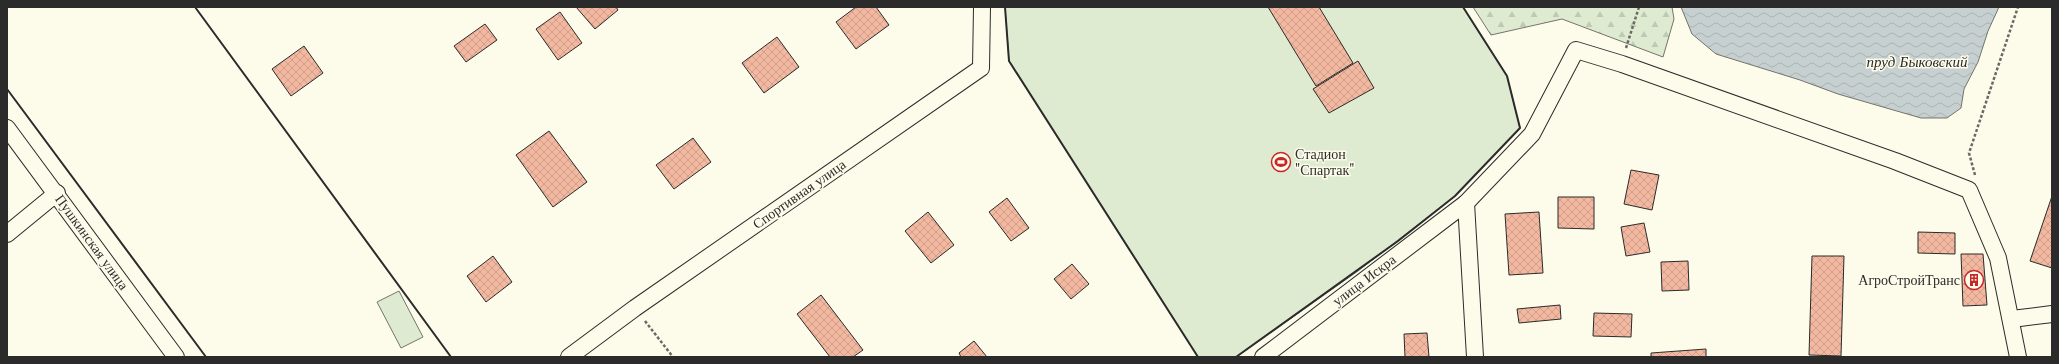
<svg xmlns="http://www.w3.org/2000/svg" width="2059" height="364" font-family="'Libre Baskerville',serif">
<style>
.forest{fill:url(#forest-firs);stroke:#74746e}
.park{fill:#deebd1;stroke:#74746e}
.water{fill:url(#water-waves);stroke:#74746e}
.building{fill:url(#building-cross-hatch);stroke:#2b2b2b}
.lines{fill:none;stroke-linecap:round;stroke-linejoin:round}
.street-casing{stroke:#2b2b2b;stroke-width:18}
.path{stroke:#6a6964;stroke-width:2.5;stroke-dasharray:3 2;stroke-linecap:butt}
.street{stroke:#fdfbea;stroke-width:16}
.wall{stroke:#2b2b2b;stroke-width:2}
.labels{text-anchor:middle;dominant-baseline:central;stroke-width:3;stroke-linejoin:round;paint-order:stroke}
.poi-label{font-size:14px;fill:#2b2b2b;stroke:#fdfbea;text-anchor:start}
.street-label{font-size:14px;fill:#2b2b2b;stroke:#fdfbea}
.water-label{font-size:15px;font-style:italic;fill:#2b2b2b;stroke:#fdfbea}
</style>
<defs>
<pattern id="forest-firs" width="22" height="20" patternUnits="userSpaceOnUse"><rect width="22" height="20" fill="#deebd1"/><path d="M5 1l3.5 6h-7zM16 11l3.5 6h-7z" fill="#bfcab4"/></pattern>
<pattern id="water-waves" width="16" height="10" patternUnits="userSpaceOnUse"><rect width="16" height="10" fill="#c7d0d0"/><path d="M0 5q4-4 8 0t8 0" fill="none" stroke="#abb3b3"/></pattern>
<pattern id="building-cross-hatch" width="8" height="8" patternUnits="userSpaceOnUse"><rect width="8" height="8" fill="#f2b8a0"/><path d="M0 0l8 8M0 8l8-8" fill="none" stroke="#d09e8a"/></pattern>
</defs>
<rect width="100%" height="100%" fill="#fdfbea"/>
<!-- forest -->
<polygon class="forest" points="1473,7 1672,7 1674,19 1663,57 1562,19 1491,35"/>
<!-- park -->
<g class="park">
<polygon points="1005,7 1463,7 1507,76 1520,128 1455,196 1358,271 1236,357 1198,357 1009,61"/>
<polygon points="399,291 423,337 401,348 377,302"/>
</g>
<!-- water -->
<polygon class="water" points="1681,7 1999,7 1988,31 1978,62 1964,89 1961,108 1947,118 1921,118 1838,94 1800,80 1716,54 1692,34"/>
<!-- building -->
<g class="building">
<polygon points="576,7 616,7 618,10 595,29"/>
<polygon points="856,7 876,7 889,25 856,49 836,22"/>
<polygon points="1268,7 1319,7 1353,63 1316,86"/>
<polygon points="560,12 582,43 558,60 536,29"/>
<polygon points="485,24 497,40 466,62 454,46"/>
<polygon points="777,37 799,67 764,93 742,63"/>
<polygon points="304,46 323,73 291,96 272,69"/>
<polygon points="1358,61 1374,88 1329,113 1313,89"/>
<polygon points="549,131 587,182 553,207 516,155"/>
<polygon points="693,138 711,162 674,189 656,165"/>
<polygon points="1631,170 1659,175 1652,210 1624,204"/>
<polygon points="2052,196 2052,268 2030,261"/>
<polygon points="1558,197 1594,197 1594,229 1558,228"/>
<polygon points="1007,198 1029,228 1011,241 989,212"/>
<polygon points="928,212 954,245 931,263 905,231"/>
<polygon points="1539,212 1543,273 1509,275 1505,214"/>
<polygon points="1644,223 1650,252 1626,256 1621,227"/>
<polygon points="1918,232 1955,233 1955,254 1918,253"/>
<polygon points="1961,254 1983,254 1987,305 1963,306"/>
<polygon points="493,256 512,282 486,302 467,276"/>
<polygon points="1812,256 1844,256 1841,356 1809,355"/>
<polygon points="1688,261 1689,290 1662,291 1661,262"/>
<polygon points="1072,264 1089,284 1071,299 1054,279"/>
<polygon points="821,295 863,350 853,357 830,357 797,314"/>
<polygon points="1560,305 1561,319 1519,323 1517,309"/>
<polygon points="1594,313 1632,314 1631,337 1593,336"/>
<polygon points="1427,333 1429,357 1405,357 1404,334"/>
<polygon points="974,341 987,357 961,357 959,353"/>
<polygon points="1706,349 1706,357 1651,357 1651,353"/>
</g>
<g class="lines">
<defs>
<g id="street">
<polyline points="7,128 176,357"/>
<polyline points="1466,203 1475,357"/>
<polyline points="7,234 57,193"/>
<polyline points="2012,319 2052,314"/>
<polyline points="569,357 635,308 981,68 982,7"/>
<polyline points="1263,357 1466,203 1532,134 1576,50 1622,64 1895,161 1969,190 1998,258 2018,357"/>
</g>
</defs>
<!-- street casing -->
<use href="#street" class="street-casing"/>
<!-- path -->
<g class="path">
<polyline points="1626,48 1639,7"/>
<polyline points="1975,175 1969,153 2018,7"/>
<polyline points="645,321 673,357"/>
</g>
<!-- street -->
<use href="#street" class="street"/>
<!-- wall -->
<g class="wall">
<polyline points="195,7 451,357"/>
<polyline points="1005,7 1009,61 1198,357"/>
<polyline points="7,89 206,357"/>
<polyline points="1236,357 1398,241 1455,196 1520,128 1507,76 1463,7"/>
</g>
</g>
<!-- icons -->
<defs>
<symbol id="stadium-ring" viewBox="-11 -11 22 22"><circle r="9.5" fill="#fdfbea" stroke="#c62828" stroke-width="1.5"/><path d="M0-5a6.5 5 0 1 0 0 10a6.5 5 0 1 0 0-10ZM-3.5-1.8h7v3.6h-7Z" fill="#c62828"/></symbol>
<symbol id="building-ring" viewBox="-11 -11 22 22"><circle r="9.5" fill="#fdfbea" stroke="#c62828" stroke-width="1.5"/><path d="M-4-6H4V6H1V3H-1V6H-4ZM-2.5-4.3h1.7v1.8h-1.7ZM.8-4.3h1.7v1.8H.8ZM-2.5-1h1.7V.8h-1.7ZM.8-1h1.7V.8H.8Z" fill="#c62828"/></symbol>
</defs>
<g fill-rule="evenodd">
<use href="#stadium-ring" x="1270" y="151" width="22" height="22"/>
<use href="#building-ring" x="1963" y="269" width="22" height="22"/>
</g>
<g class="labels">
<!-- poi labels -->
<g class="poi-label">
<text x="1295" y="154">Стадион<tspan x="1295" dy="16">"Спартак"</tspan></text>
<text x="1960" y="280" text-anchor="end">АгроСтройТранс</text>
</g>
<!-- street labels -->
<g class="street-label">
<text transform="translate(799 194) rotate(-35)">Спортивная улица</text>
<text transform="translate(92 242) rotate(54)">Пушкинская улица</text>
<text transform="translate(1364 280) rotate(-37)">улица Искра</text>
</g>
<!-- water labels -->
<g class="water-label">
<text x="1917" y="61">пруд Быковский</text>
</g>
</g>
<!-- border -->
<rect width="2059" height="364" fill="none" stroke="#2b2b2b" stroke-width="16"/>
</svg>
